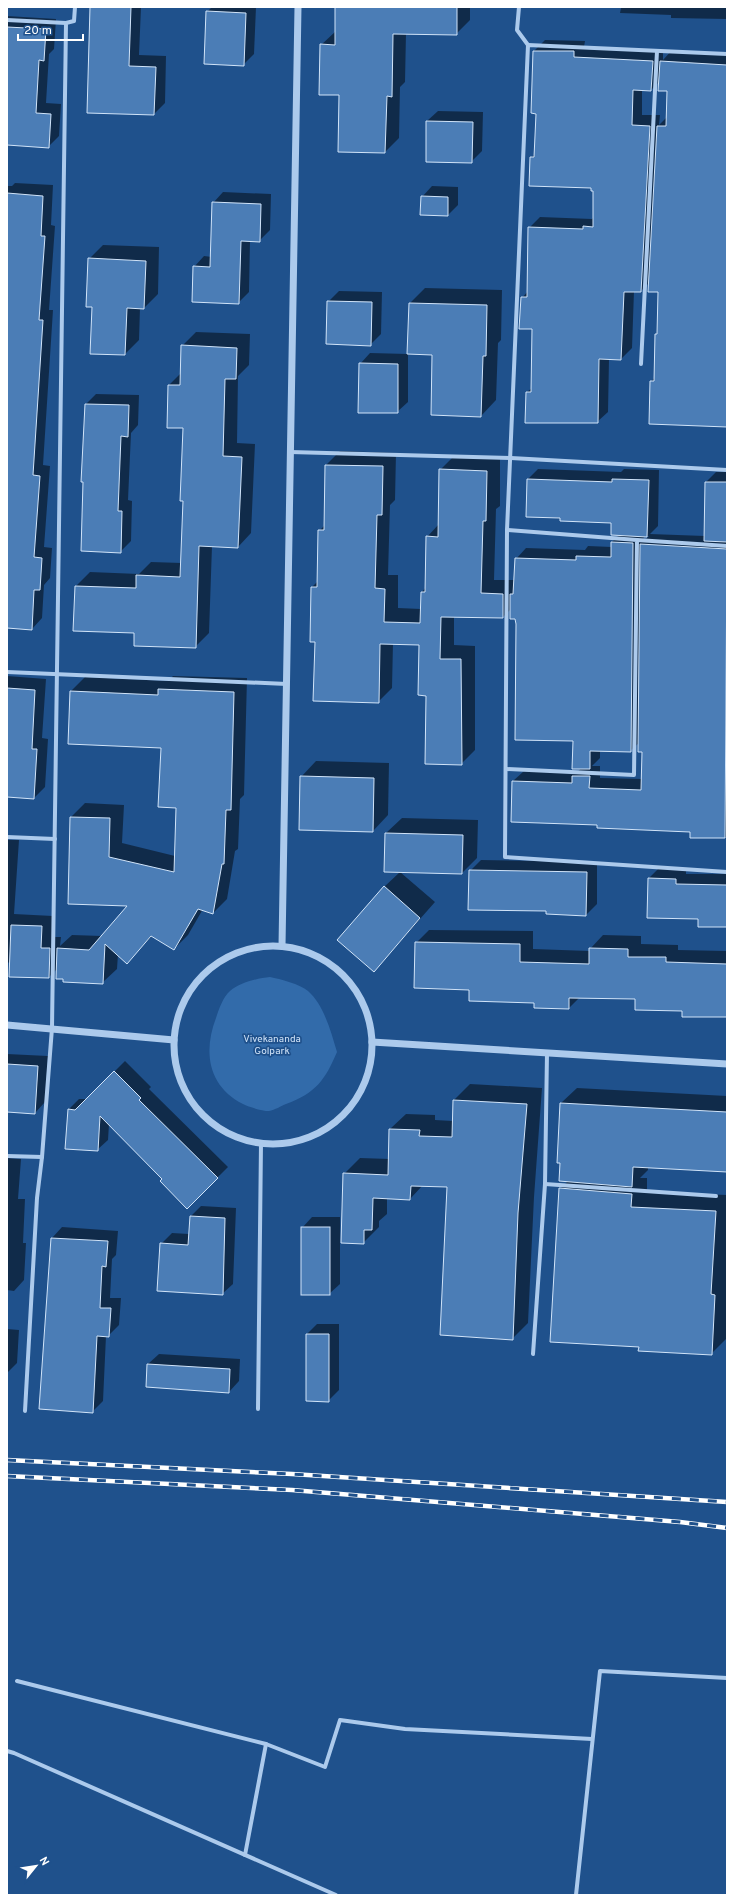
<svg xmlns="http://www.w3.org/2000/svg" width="734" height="1902" font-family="Overpass,sans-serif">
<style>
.green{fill:#326baa}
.shadow{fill:#0007;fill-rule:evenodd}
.building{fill:#4b7db6;stroke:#d1e4f9}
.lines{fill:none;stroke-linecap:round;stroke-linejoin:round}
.minor{stroke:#accaec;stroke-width:4}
.tertiary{stroke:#accaec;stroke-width:7}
.rail-casing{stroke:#fff;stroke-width:4.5}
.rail{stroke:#1f518c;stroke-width:3;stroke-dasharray:9;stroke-linecap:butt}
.labels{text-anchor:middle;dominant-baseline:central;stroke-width:3.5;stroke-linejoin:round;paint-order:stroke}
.park-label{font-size:10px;fill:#d1e4f9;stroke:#1f518c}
</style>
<rect width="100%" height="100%" fill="#1f518c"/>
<!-- green -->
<path class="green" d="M270,977C280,979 300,984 308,991C324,1005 331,1032 337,1052C325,1080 316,1093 286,1104C281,1106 275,1110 269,1111C262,1111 249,1107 243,1104C208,1086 203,1052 216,1018C219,1009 223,997 230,991C239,983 258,978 270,977Z"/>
<!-- shadow -->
<g class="shadow">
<polygon points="91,7 141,7 139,55 166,56 165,103 154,114"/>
<polygon points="212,7 256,7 254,54 243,65 207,12"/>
<polygon points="337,7 470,7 470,20 456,34 406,33 405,82 400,87 399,138 385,152 340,94 321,45 336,31"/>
<polygon points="571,7 727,7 727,19 671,18 671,15 620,13 621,8"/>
<polygon points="7,16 56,19 54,49 49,54 46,103 61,104 59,136 48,147 7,144"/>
<path d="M545,40L585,41L584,47L663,50V60L672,50L727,54V426L651,382L655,377L659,291L650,282L641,291H634L632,348L621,359H609L608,412L597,422H526L527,392L532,388L533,328L522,298L528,291L529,228L540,217L592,219L594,217V190L592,187L531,158L536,153L537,113L534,51ZM660,81L668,90V116L659,125L660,115H642V90H651Z"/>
<polygon points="438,111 483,112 482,151 471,162 427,121"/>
<polygon points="15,183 53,185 51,225 55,226 49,310 53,310 43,465 50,466 44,547 52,548 50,578 44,585 42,618 32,629 7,627 7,186 12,186"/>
<polygon points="432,186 458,187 458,205 448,215 422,197"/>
<polygon points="223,192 271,194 270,230 259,241 250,241 249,292 238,303 194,267 204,256 212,257 213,203"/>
<polygon points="103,245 159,247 158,294 144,308 140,308 139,340 125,354 89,259"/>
<polygon points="425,288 502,290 501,340 498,343 496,400 481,416 433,354 408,353 408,402 397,412 360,364 370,353 408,354 410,303"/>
<polygon points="339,291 382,292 381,334 370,345 328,302"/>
<polygon points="196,332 250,334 249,365 238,376 237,443 255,444 251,533 238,547 212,546 209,633 195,647 135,632 76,586 90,572 139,574 151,562 182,563 184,500 184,428 169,385 181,373 182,346"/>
<polygon points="96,394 139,395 138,425 131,433 128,500 132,501 131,541 120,552 86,404"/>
<path d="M340,451L396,453L395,500L390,505L388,575H398V608L421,609L422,592L426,587L427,537L439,524L440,470L454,456L500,457V506L496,509L494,580H515L516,559L526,548L585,550L588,546L612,547V542L620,534L613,522L527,516L528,479L538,469L621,472L624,469L659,470L658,526L650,534L705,536L706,482L716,472H727V837H691V831L598,824L513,781L524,771L577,773L581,768L574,740L511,609L503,617L454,616V645L475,646V750L461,764L427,695L420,644L393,643L392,688L378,702L316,641L312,587L318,581L319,531L325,525L326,465ZM644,536H649L643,542ZM639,743L643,751L642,779L600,778V766H592L600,758V750L630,751Z"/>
<polygon points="7,676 46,679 42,738 48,739 45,787 34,798 7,796"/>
<polygon points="173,676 247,678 244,795 240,799 238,849 235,851 227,899 213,913 203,909 188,935 174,949 152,936 127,962 118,954 117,969 103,982 64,981 57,969 49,977 7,962 7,840 19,840 14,914 53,916 52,937 61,937 60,946 72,935 102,936 129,906 71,817 85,803 124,805 122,843 175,856 177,807 162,747 71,691 85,677 168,681"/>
<polygon points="316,761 389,763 388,815 373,831 301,777"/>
<polygon points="402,818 478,820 477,858 462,873 400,872 435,902 374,971 384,887 400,872 386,833"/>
<polygon points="481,860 597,862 597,904 586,915 547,910 470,871"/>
<polygon points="659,868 686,868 686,874 727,874 727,926 699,918 649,878"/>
<polygon points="429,930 533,931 533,949 590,951 590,949 603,935 641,936 641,944 678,945 678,950 727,951 727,1016 683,1010 636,998 580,997 569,1008 470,989 416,943"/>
<polygon points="7,1054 48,1056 45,1102 35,1113 7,1111"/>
<polygon points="125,1061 151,1087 149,1089 228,1167 187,1208 164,1179 109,1124 108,1140 97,1150 69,1109 79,1099 87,1099"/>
<polygon points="470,1084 542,1088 534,1197 528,1323 512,1339 448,1186 423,1185 410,1199 387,1198 387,1214 379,1221 379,1227 363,1243 344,1174 360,1158 390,1159 390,1129 406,1114 435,1115 435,1120 453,1121 454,1100"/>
<polygon points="577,1088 727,1096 727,1171 648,1167 648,1170 640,1178 647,1178 647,1192 727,1195 727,1338 711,1354 640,1346 560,1189 568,1181 561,1103"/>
<polygon points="7,1158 21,1159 18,1199 25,1199 23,1243 26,1243 24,1280 14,1291 7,1290"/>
<polygon points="201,1206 236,1208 233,1284 222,1294 161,1244 172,1233 189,1234 191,1216"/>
<polygon points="312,1217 340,1217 340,1284 329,1294 302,1228"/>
<polygon points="62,1227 118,1231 116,1255 112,1259 110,1298 121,1298 119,1325 108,1336 106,1336 103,1401 92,1412 40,1408 52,1238"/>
<polygon points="317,1324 339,1324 339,1390 328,1401 307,1334"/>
<polygon points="7,1329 19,1330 17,1363 7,1373"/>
<polygon points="159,1354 240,1359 239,1381 229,1392 148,1364"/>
</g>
<!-- building -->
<g class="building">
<polygon points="90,7 131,7 129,66 156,67 154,115 87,113"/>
<polygon points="335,7 457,7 457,35 393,34 392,97 387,96 385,153 338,152 339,95 319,95 320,44 335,45"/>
<polygon points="206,11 246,13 244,66 204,64"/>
<polygon points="7,27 46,29 44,61 39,60 36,113 51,114 49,148 7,145"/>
<polygon points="533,51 574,51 574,57 653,61 651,91 633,90 632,125 650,126 641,292 624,292 621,360 599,359 598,423 525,423 526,392 531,392 532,329 519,329 521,297 527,297 528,227 583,229 583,226 593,227 593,191 591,191 591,188 529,186 530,157 534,157 536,114 531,113"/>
<polygon points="660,61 727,65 727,427 649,424 650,381 654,381 655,334 657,334 658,292 648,292 657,126 666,126 667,91 658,91"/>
<polygon points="426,121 473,122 472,163 426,162"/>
<polygon points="7,193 43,196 41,236 45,236 39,320 43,320 33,475 40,476 34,557 42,558 40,590 34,590 32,630 7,628"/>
<polygon points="421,196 448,197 448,216 420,215"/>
<polygon points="212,202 261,204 260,242 241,241 239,304 192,302 193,266 210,267"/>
<polygon points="88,258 146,261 144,309 127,308 125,355 90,354 92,307 86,307"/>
<polygon points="327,301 372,302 371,346 326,344"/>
<polygon points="409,303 487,305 486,356 483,356 481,417 431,415 432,355 407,354"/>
<polygon points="181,345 237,348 236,379 225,379 223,456 242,457 238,548 199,546 196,648 134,646 134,633 73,631 75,586 136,588 136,575 180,577 183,501 180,501 183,428 167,428 168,385 180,385"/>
<polygon points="359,363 398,364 398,413 358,413"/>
<polygon points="85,404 129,405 128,437 121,436 118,511 122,511 121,553 81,551 83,482 81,482"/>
<polygon points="325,465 383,466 382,515 377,515 375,588 385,589 384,622 420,623 421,592 425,592 426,536 438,537 439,469 487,471 486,521 483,521 481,593 503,594 503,618 441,617 440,659 461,659 462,765 425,764 426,696 418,695 419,645 380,644 379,703 313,701 315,642 310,642 311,587 317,587 318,530 324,530"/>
<polygon points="527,479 612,482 612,479 649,480 647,537 611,535 611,523 560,521 560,518 526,517"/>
<polygon points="705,482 727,482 727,542 704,541"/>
<polygon points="611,542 633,543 631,752 590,751 590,769 572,769 573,741 515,740 516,624 515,619 510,619 510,594 513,594 515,558 576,560 576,556 611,557"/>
<polygon points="640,544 727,549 725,838 690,838 690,832 597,828 597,825 511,822 512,781 572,783 572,776 590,776 589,788 641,790 642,752 638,752"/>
<polygon points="7,688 35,690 32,749 37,749 34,799 7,797"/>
<polygon points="158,689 234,692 231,810 226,810 224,864 222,864 213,914 198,909 174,950 151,936 127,964 105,944 103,984 63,982 63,979 56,979 57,948 89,950 127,906 68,904 70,817 110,818 109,857 174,872 176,808 158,807 161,748 68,744 70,691 158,695"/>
<polygon points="300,776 374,778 373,832 299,830"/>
<polygon points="385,833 463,835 462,874 384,872"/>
<polygon points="469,870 587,872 586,916 546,914 546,911 468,910"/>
<polygon points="648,878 676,879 676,884 727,885 727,927 698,927 698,919 647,918"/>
<polygon points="384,886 420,918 374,972 337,940"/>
<polygon points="11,925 42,926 41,948 50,948 49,978 9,977"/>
<polygon points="415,942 520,944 520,962 589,964 589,948 628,949 628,957 666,957 666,962 727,964 727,1017 682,1017 682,1011 635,1010 635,999 569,998 569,1009 534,1008 534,1003 469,1001 469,990 414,988"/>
<polygon points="7,1064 38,1066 35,1114 7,1112"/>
<polygon points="114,1071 141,1098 139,1100 218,1178 187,1209 160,1181 162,1179 100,1116 98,1151 65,1149 68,1109 75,1110"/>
<polygon points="453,1100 527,1104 518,1213 513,1340 440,1335 447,1187 411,1186 410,1200 373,1198 372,1230 364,1230 364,1244 341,1243 343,1173 388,1175 389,1129 420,1130 419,1136 452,1137"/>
<polygon points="560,1103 727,1112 727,1172 633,1167 632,1187 559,1181 560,1163 557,1163"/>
<polygon points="559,1188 632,1194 631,1207 716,1211 711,1294 715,1295 712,1355 638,1351 639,1347 550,1342"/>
<polygon points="190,1216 225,1218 223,1295 157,1291 160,1243 188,1245"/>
<rect x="301" y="1227" width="29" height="68"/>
<polygon points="51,1238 108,1241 106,1267 102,1266 100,1308 111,1308 109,1337 97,1336 93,1413 39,1409"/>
<polygon points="306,1334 329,1334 329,1402 306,1401"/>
<polygon points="147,1364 230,1369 229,1393 146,1387"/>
</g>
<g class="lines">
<!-- minor -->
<g class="minor">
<polyline points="519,7 517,30 528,45"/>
<polyline points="7,20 66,23"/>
<polyline points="727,54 528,45 507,530 505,857 727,872"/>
<polyline points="641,364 657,51"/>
<polyline points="290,452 511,458 727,470"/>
<polyline points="637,540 727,546"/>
<polyline points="7,672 287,684"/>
<polyline points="507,769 634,775 637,540 507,530"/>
<polyline points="7,837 55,839"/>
<polyline points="7,1156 42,1157"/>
<polyline points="545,1184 716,1196"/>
<polyline points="533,1354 545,1184 547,1053"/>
<polyline points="258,1409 261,1143"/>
<polyline points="25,1411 37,1198 42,1157 52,1028 66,23 74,21 75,7"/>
<polyline points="17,1681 266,1744 325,1767 340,1720 405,1729 592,1739"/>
<polyline points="7,1751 14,1753 336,1895"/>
<polyline points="245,1855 266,1744"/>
<polyline points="576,1895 600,1671 727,1678"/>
</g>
<!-- tertiary -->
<g class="tertiary">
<polyline points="282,946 298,7"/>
<circle cx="273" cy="1045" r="99"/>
<polyline points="7,1025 174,1040"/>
<polyline points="372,1042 727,1064"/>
</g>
<defs>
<g id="rail">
<polyline points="7,1460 292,1474 727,1502"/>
<polyline points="7,1476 292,1490 680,1522 727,1528"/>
</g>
</defs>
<!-- rail casing -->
<use href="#rail" class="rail-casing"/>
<!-- rail -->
<use href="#rail" class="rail"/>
</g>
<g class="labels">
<!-- park labels -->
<g class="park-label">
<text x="272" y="1039">Vivekananda<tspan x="272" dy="12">Golpark</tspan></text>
</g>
</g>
<!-- border -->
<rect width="734" height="1902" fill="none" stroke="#ffffff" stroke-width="16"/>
<!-- north arrow -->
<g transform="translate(36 1866) rotate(60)" stroke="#1f518c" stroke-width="3" paint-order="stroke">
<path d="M0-3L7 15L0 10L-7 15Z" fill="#ffffff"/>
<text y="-6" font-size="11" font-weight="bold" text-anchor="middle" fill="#ffffff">N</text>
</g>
<!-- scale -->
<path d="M18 34v6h65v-6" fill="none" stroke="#ffffff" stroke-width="2"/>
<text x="24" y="34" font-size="12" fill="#ffffff" stroke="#1f518c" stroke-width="3" paint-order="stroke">20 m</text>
</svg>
